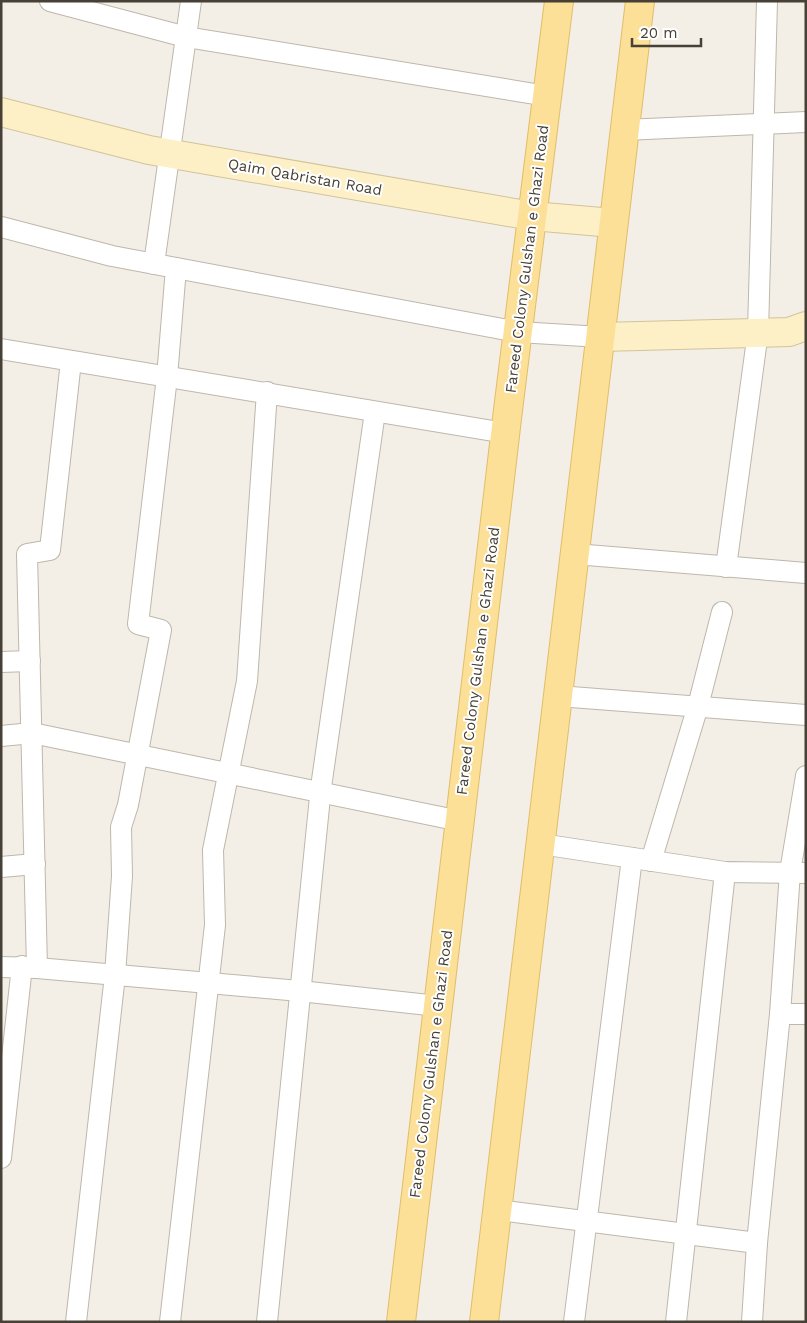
<svg xmlns="http://www.w3.org/2000/svg" width="807" height="1323" font-family="'Work Sans',sans-serif">
<style>
.lines{fill:none;stroke-linecap:round;stroke-linejoin:round}
.street-casing{stroke:#beb7aa;stroke-width:22}
.secondary-casing{stroke:#d2c398;stroke-width:30}
.primary-casing{stroke:#e1bd67;stroke-width:30}
.street{stroke:#fff;stroke-width:20}
.secondary{stroke:#fdf0c7;stroke-width:28}
.primary{stroke:#fce097;stroke-width:28}
.labels{text-anchor:middle;dominant-baseline:central;stroke-width:4;stroke-linejoin:round;paint-order:stroke}
.street-label{font-size:15px;fill:#464036;stroke:#fff}
</style>
<rect width="100%" height="100%" fill="#f3efe7"/>
<g class="lines">
<defs>
<g id="street">
<polyline points="50,1 186,37 547,96"/>
<polyline points="624,130 806,122"/>
<polyline points="1,227 112,256 518,332 601,337"/>
<polyline points="154,264 191,1"/>
<polyline points="1,349 505,433"/>
<polyline points="575,554 806,573"/>
<polyline points="726,567 758,332 767,1"/>
<polyline points="1,662 30,661"/>
<polyline points="558,696 806,715"/>
<polyline points="1,736 32,733 460,821"/>
<polyline points="541,844 725,872 806,873"/>
<polyline points="651,861 698,706 722,612"/>
<polyline points="1,867 35,864"/>
<polyline points="1,967 37,968 300,991 438,1006"/>
<polyline points="37,968 27,554 50,550 71,361"/>
<polyline points="780,1014 806,1014"/>
<polyline points="1,1158 22,966"/>
<polyline points="498,1210 757,1243"/>
<polyline points="76,1322 115,975 122,876 121,827 128,805 161,630 138,624 167,377 176,268"/>
<polyline points="170,1322 215,925 213,850 247,681 267,392"/>
<polyline points="267,1322 321,787 375,412"/>
<polyline points="574,1322 632,858"/>
<polyline points="676,1322 725,872"/>
<polyline points="752,1322 757,1243 780,1014 790,872 806,776"/>
</g>
<g id="secondary">
<polyline points="1,112 149,150 532,216 613,223"/>
<polyline points="601,337 789,332 806,326"/>
</g>
<g id="primary">
<polyline points="401,1322 508,410 559,1"/>
<polyline points="484,1322 640,1"/>
</g>
</defs>
<!-- street casing -->
<use href="#street" class="street-casing"/>
<!-- secondary casing -->
<use href="#secondary" class="secondary-casing"/>
<!-- primary casing -->
<use href="#primary" class="primary-casing"/>
<!-- street -->
<use href="#street" class="street"/>
<!-- secondary -->
<use href="#secondary" class="secondary"/>
<!-- primary -->
<use href="#primary" class="primary"/>
</g>
<g class="labels">
<!-- street labels -->
<g class="street-label">
<text transform="translate(305 177) rotate(10)">Qaim Qabristan Road</text>
<text transform="translate(527 259) rotate(-83)">Fareed Colony Gulshan e Ghazi Road</text>
<text transform="translate(478 661) rotate(-83)">Fareed Colony Gulshan e Ghazi Road</text>
<text transform="translate(431 1064) rotate(-83)">Fareed Colony Gulshan e Ghazi Road</text>
</g>
</g>
<!-- border -->
<rect width="807" height="1323" fill="none" stroke="#464036" stroke-width="5"/>
<!-- scale -->
<path d="M632 38v8h69v-8" fill="none" stroke="#464036" stroke-width="2.5"/>
<text x="640" y="38" font-size="15" fill="#464036" stroke="#ffffff" stroke-width="4" paint-order="stroke">20 m</text>
</svg>
